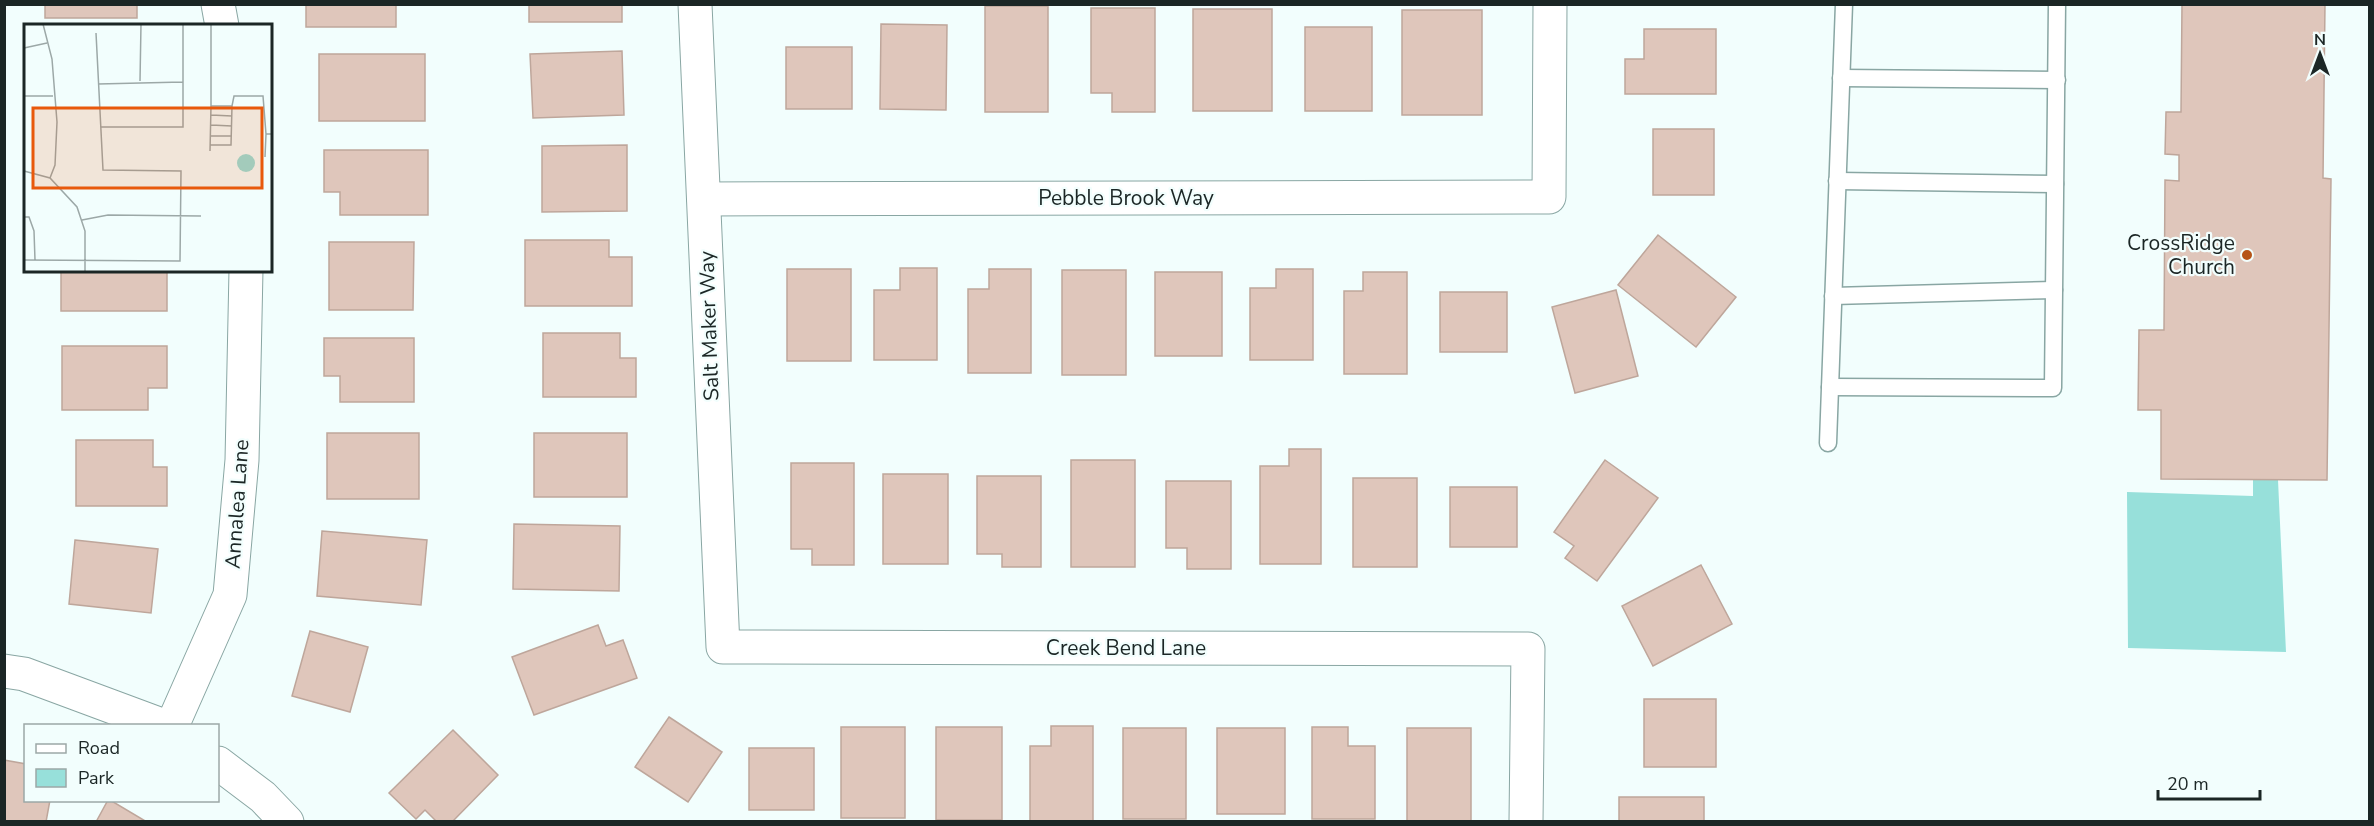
<svg xmlns="http://www.w3.org/2000/svg" width="2374" height="826" font-family="'Nunito Sans',sans-serif">
<style>
.green{fill:#97e0da}
.building{fill:#dfc6bb;stroke:#bea69b;stroke-width:1.5}
.lines{fill:none;stroke-linecap:round;stroke-linejoin:round}
.service-casing{stroke:#89a6a3;stroke-width:19}
.minor-casing{stroke:#89a6a3;stroke-width:35}
.tertiary-casing{stroke:#89a6a3;stroke-width:35}
.service{stroke:#fff;stroke-width:16}
.minor{stroke:#fff;stroke-width:33}
.tertiary{stroke:#fff;stroke-width:33}
.poi-dot{fill:#b65418;stroke:#f2fefd;stroke-width:2}
.labels{text-anchor:middle;dominant-baseline:central;stroke-width:4.5;stroke-linejoin:round;paint-order:stroke}
.street-label{font-size:21px;fill:#1b2625;stroke:#f2fefd}
.poi-label{font-size:21px;fill:#1b2625;stroke:#f2fefd;text-anchor:end}
.inset-road{fill:none;stroke:#9ca8a7;stroke-width:1.5}
.view{fill:#e8590c;fill-opacity:0.15;stroke:#e8590c;stroke-width:3}
.inset-edge{fill:none;stroke:#1b2625;stroke-width:3}
</style>
<rect width="100%" height="100%" fill="#f2fefd"/>
<!-- green -->
<polygon class="green" points="2253,480 2278,480 2286,652 2128,648 2127,492 2253,496"/>
<!-- building -->
<g class="building">
<rect x="45" y="4" width="92" height="14"/>
<rect x="306" y="4" width="90" height="23"/>
<rect x="529" y="4" width="93" height="18"/>
<polygon points="2182,4 2325,4 2323,178 2331,179 2327,480 2161,479 2161,410 2138,410 2139,330 2164,330 2165,180 2179,181 2179,155 2165,154 2166,112 2181,112"/>
<rect x="985" y="6" width="63" height="106"/>
<polygon points="1091,8 1155,8 1155,112 1112,112 1112,93 1091,93"/>
<rect x="1193" y="9" width="79" height="102"/>
<rect x="1402" y="10" width="80" height="105"/>
<polygon points="881,24 947,25 946,110 880,109"/>
<rect x="1305" y="27" width="67" height="84"/>
<polygon points="1644,29 1716,29 1716,94 1625,94 1625,59 1644,59"/>
<rect x="786" y="47" width="66" height="62"/>
<polygon points="622,51 624,115 533,118 530,54"/>
<rect x="319" y="54" width="106" height="67"/>
<rect x="1653" y="129" width="61" height="66"/>
<polygon points="627,145 627,211 542,212 542,146"/>
<polygon points="324,150 428,150 428,215 340,215 340,192 324,192"/>
<polygon points="1658,235 1736,297 1696,347 1618,285"/>
<polygon points="525,240 609,240 609,257 632,257 632,306 525,306"/>
<polygon points="329,242 414,242 413,310 329,310"/>
<polygon points="900,268 937,268 937,360 874,360 874,290 900,290"/>
<rect x="787" y="269" width="64" height="92"/>
<polygon points="989,269 1031,269 1031,373 968,373 968,289 989,289"/>
<polygon points="1276,269 1313,269 1313,360 1250,360 1250,288 1276,288"/>
<rect x="61" y="270" width="106" height="41"/>
<rect x="1062" y="270" width="64" height="105"/>
<rect x="1155" y="272" width="67" height="84"/>
<polygon points="1363,272 1407,272 1407,374 1344,374 1344,291 1363,291"/>
<polygon points="1616,290 1638,376 1575,393 1552,307"/>
<rect x="1440" y="292" width="67" height="60"/>
<polygon points="543,333 620,333 620,358 636,358 636,397 543,397"/>
<polygon points="324,338 414,338 414,402 340,402 340,376 324,376"/>
<polygon points="62,346 167,346 167,388 148,388 148,410 62,410"/>
<rect x="327" y="433" width="92" height="66"/>
<rect x="534" y="433" width="93" height="64"/>
<polygon points="76,440 153,440 153,467 167,467 167,506 76,506"/>
<polygon points="1289,449 1321,449 1321,564 1260,564 1260,466 1289,466"/>
<rect x="1071" y="460" width="64" height="107"/>
<polygon points="1605,460 1658,498 1597,581 1565,558 1574,546 1554,532"/>
<polygon points="791,463 854,463 854,565 812,565 812,549 791,549"/>
<rect x="883" y="474" width="65" height="90"/>
<polygon points="977,476 1041,476 1041,567 1002,567 1002,554 977,554"/>
<rect x="1353" y="478" width="64" height="89"/>
<polygon points="1166,481 1231,481 1231,569 1187,569 1187,548 1166,548"/>
<rect x="1450" y="487" width="67" height="60"/>
<polygon points="514,524 620,526 619,591 513,589"/>
<polygon points="322,531 427,540 421,605 317,596"/>
<polygon points="75,540 158,549 151,613 69,604"/>
<polygon points="1701,565 1732,624 1653,666 1622,606"/>
<polygon points="598,625 606,646 623,640 637,678 534,715 512,657"/>
<polygon points="310,631 368,647 350,712 292,696"/>
<rect x="1644" y="699" width="72" height="68"/>
<polygon points="669,717 722,752 688,802 635,767"/>
<polygon points="1051,726 1093,726 1093,822 1030,822 1030,746 1051,746"/>
<rect x="841" y="727" width="64" height="91"/>
<rect x="936" y="727" width="66" height="93"/>
<polygon points="1312,727 1348,727 1348,746 1375,746 1375,819 1312,819"/>
<rect x="1123" y="728" width="63" height="91"/>
<rect x="1217" y="728" width="68" height="86"/>
<rect x="1407" y="728" width="64" height="94"/>
<polygon points="453,730 498,775 452,822 437,822 425,810 416,819 389,793"/>
<rect x="749" y="748" width="65" height="62"/>
<polygon points="4,760 26,764 26,800 50,800 46,822 4,822"/>
<rect x="1619" y="797" width="85" height="25"/>
<polygon points="108,800 110,800 147,822 96,822"/>
</g>
<g class="lines">
<defs>
<g id="service">
<polyline points="1841,78 2057,80"/>
<polyline points="1837,181 2055,184"/>
<polyline points="1833,296 2054,290"/>
<polyline points="1830,387 2053,388 2057,4"/>
<polyline points="1828,443 1844,4"/>
</g>
<g id="minor">
<polyline points="218,4 222,26"/>
<polyline points="695,4 723,647 1528,649 1526,822"/>
<polyline points="704,199 1549,197 1550,4"/>
<polyline points="172,726 230,595 242,460 246,270"/>
</g>
<g id="tertiary">
<polyline points="4,671 24,674 164,726"/>
<polyline points="218,763 263,797 287,822"/>
</g>
</defs>
<!-- service casing -->
<use href="#service" class="service-casing"/>
<!-- minor casing -->
<use href="#minor" class="minor-casing"/>
<!-- tertiary casing -->
<use href="#tertiary" class="tertiary-casing"/>
<!-- service -->
<use href="#service" class="service"/>
<!-- minor -->
<use href="#minor" class="minor"/>
<!-- tertiary -->
<use href="#tertiary" class="tertiary"/>
</g>
<!-- markers -->
<circle class="poi-dot" cx="2247" cy="255" r="6"/>
<g class="labels">
<!-- street labels -->
<g class="street-label">
<text x="1126" y="198">Pebble Brook Way</text>
<text transform="translate(709 326) rotate(-92)">Salt Maker Way</text>
<text transform="translate(237 504) rotate(-86)">Annalea Lane</text>
<text x="1126" y="648">Creek Bend Lane</text>
</g>
<!-- poi labels -->
<g class="poi-label">
<text x="2235" y="243">CrossRidge<tspan x="2235" dy="24">Church</tspan></text>
</g>
</g>
<!-- overview -->
<g transform="translate(24 24)">
<rect width="248" height="248" fill="#f2fefd"/>
<path d="M213 139a9 9 0 1 1 18 0a9 9 0 1 1-18 0Z" fill="#97e0da"/>
<path class="inset-road" d="M19,0L28,35L33,98L31,141L26,154M187,0V82H208L210,72H239L242,110H248M0,24L23,19M116,57L117,0M74,60L159,58M0,72H29M187,91L208,92M187,101L208,102M77,103H159V0M186,112H207M186,121H207L208,82M186,127L187,82M241,133L242,110M0,147L26,154L53,183L61,207V247M0,193H5L10,207L11,236M58,196L84,191L177,192M0,236L156,237L157,147L79,146L72,9"/>
<path class="view" d="M9,84H238V164H9Z"/>
<rect width="248" height="248" class="inset-edge"/>
</g>
<!-- border -->
<rect width="2374" height="826" fill="none" stroke="#1b2625" stroke-width="12"/>
<!-- legend -->
<rect x="24" y="724" width="195" height="78" fill="#f2fefd" stroke="#9ca8a7" stroke-width="1.5"/>
<rect x="36" y="744" width="30" height="9" fill="#ffffff" stroke="#9ca8a7" stroke-width="1.5"/>
<text x="78" y="754" font-size="18" fill="#1b2625">Road</text>
<rect x="36" y="769" width="30" height="18" fill="#97e0da" stroke="#9ca8a7" stroke-width="1.5"/>
<text x="78" y="784" font-size="18" fill="#1b2625">Park</text>
<!-- north arrow -->
<g transform="translate(2320 54)" stroke="#f2fefd" stroke-width="4.5" paint-order="stroke">
<path d="M0-4.5L10 22L0 15L-10 22Z" fill="#1b2625"/>
<text y="-9" font-size="16" font-weight="bold" text-anchor="middle" fill="#1b2625">N</text>
</g>
<!-- scale -->
<path d="M2158 790v9h102v-9" fill="none" stroke="#1b2625" stroke-width="3"/>
<text x="2167" y="790" font-size="18" fill="#1b2625" stroke="#f2fefd" stroke-width="4.5" paint-order="stroke">20 m</text>
</svg>
